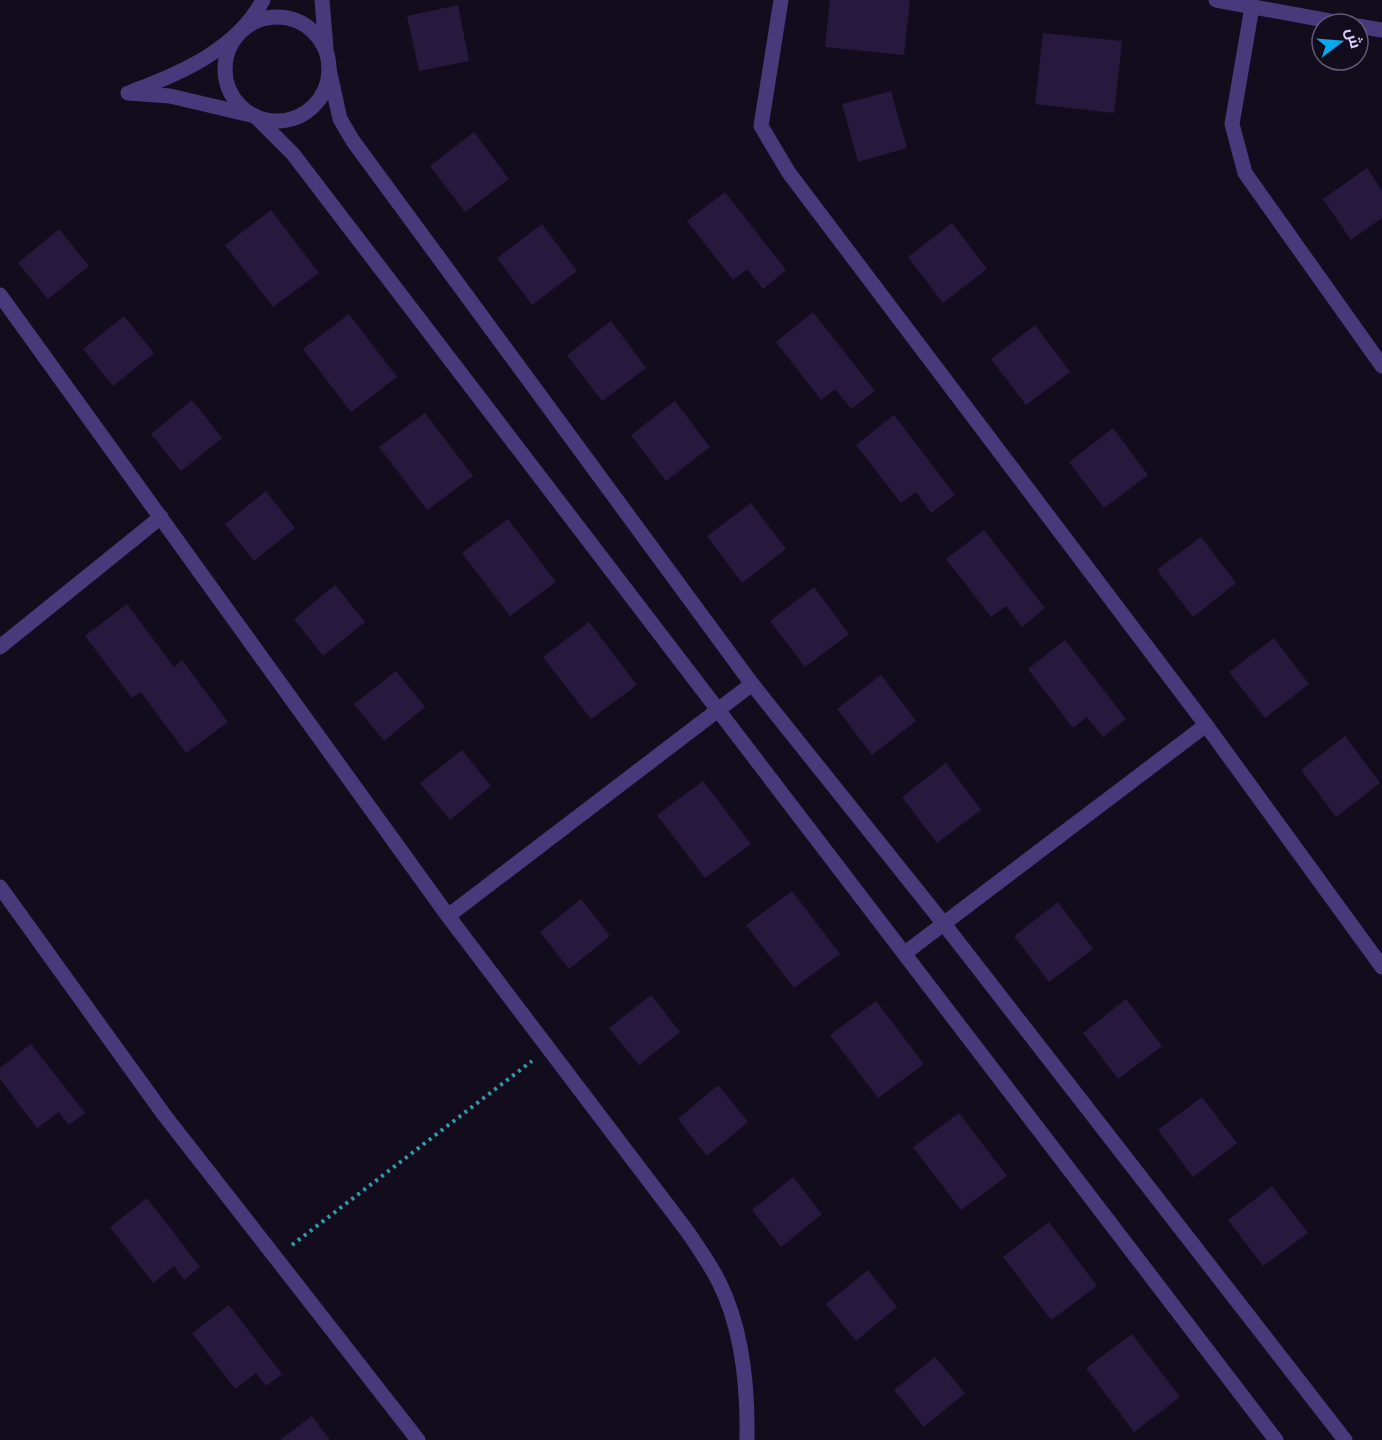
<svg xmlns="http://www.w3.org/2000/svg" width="1382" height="1440" font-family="'Titillium Web',Cairo,sans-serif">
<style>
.building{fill:#27193d}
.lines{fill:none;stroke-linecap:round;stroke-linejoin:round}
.path{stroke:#319aaa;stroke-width:4;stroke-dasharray:3 4.5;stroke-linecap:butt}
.minor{stroke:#48397a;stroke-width:15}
</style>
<rect width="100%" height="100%" fill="#120c1d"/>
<!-- building -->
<g class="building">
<polygon points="830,0 910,0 904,55 825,47"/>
<polygon points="458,5 469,61 419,71 407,16"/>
<polygon points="1043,33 1122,41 1114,113 1035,104"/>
<polygon points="891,91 907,148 858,162 842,104"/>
<polygon points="474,132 509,179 465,212 430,166"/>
<polygon points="1367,168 1382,191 1382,218 1351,240 1323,199"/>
<polygon points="725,192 786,270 763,289 747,269 733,280 687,221"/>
<polygon points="271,210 319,273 273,307 225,245"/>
<polygon points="952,223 987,269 943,303 908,257"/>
<polygon points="542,224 577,271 532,305 497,258"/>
<polygon points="59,229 89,266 48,299 18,263"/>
<polygon points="813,312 875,391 851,409 835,389 821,400 776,342"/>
<polygon points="349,314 397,377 351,412 303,349"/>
<polygon points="124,316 154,353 113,386 83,349"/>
<polygon points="611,321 646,368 602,401 567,355"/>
<polygon points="1035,325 1070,372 1026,405 991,359"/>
<polygon points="192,400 222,438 181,471 151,434"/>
<polygon points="675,401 710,447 666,481 631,435"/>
<polygon points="425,413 473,476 427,510 379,447"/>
<polygon points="894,415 955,495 931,513 916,492 901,503 856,445"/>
<polygon points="1113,428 1148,475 1104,508 1069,462"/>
<polygon points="266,491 295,528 254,561 225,524"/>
<polygon points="751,503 786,549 742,583 707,536"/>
<polygon points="508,519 556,582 510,616 462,553"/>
<polygon points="984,530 1045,608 1022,627 1006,606 991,617 946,559"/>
<polygon points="1201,537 1236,583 1193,617 1157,570"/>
<polygon points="335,585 365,622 323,656 294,619"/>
<polygon points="814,587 849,634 805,667 770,621"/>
<polygon points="127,604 174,667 182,660 228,722 186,753 141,692 132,698 85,636"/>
<polygon points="589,622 637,685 591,719 543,657"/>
<polygon points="1274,638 1309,684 1265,718 1229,672"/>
<polygon points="1065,640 1126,719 1103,737 1087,717 1073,728 1028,669"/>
<polygon points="396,671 425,707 384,741 354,704"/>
<polygon points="881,675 916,721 872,755 837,709"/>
<polygon points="1345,736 1380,783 1336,817 1301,770"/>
<polygon points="462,750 491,786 450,820 420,783"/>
<polygon points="946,763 981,810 937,843 902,797"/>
<polygon points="703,781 751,844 705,878 657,815"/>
<polygon points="792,891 840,954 794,988 746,925"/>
<polygon points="581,899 610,936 569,969 540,932"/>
<polygon points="1058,902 1093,949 1049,982 1014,936"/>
<polygon points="651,995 680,1032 639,1065 609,1028"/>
<polygon points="1126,999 1162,1046 1118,1079 1083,1033"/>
<polygon points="876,1001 924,1064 878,1098 830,1035"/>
<polygon points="31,1044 85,1113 69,1125 59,1112 37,1128 0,1079 0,1068"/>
<polygon points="718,1085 748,1122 707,1156 678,1119"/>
<polygon points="1202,1097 1237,1143 1193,1177 1158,1130"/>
<polygon points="959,1113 1007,1176 961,1210 913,1147"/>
<polygon points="793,1177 822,1214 781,1247 752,1210"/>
<polygon points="1272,1186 1308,1233 1263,1266 1228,1220"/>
<polygon points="147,1198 200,1267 184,1280 174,1266 153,1283 110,1227"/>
<polygon points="1049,1222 1097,1286 1051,1320 1003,1257"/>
<polygon points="868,1270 897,1307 856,1341 826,1304"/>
<polygon points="229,1305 282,1374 266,1386 256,1373 235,1389 192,1333"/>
<polygon points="1132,1334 1180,1397 1134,1432 1086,1368"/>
<polygon points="935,1357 965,1393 924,1427 894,1390"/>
<polygon points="312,1416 330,1440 280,1440"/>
</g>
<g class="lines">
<!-- path -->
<polyline class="path" points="292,1245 532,1061"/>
<!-- minor -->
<g class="minor">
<polyline points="322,0 326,49"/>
<polyline points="781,0 761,126 789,173 1206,725 1382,967"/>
<polyline points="1216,0 1346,24"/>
<polyline points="1252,7 1232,124 1245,173 1382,366"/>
<circle cx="277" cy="69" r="52"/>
<polyline points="1358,26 1382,30"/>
<polyline points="329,69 340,119 353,141 752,684 944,924 1345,1440"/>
<path d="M133,91C182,73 238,48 263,0"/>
<polyline points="128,93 170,96 255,116 293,154 1276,1440"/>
<path d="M0,295L448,916L687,1231C698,1247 710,1264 719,1282C743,1330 748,1387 747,1440"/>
<polyline points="0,647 161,517"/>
<polyline points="0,887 165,1116 418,1440"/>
<polyline points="448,916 752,684"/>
<polyline points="905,953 1206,725"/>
</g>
</g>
<!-- north arrow -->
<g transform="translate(1340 42) rotate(74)"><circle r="28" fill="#120c1d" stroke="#625877" stroke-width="1.5"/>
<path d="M0-4.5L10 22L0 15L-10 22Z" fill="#09a9ea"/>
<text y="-9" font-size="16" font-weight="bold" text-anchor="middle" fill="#d9cafd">ش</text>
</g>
</svg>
